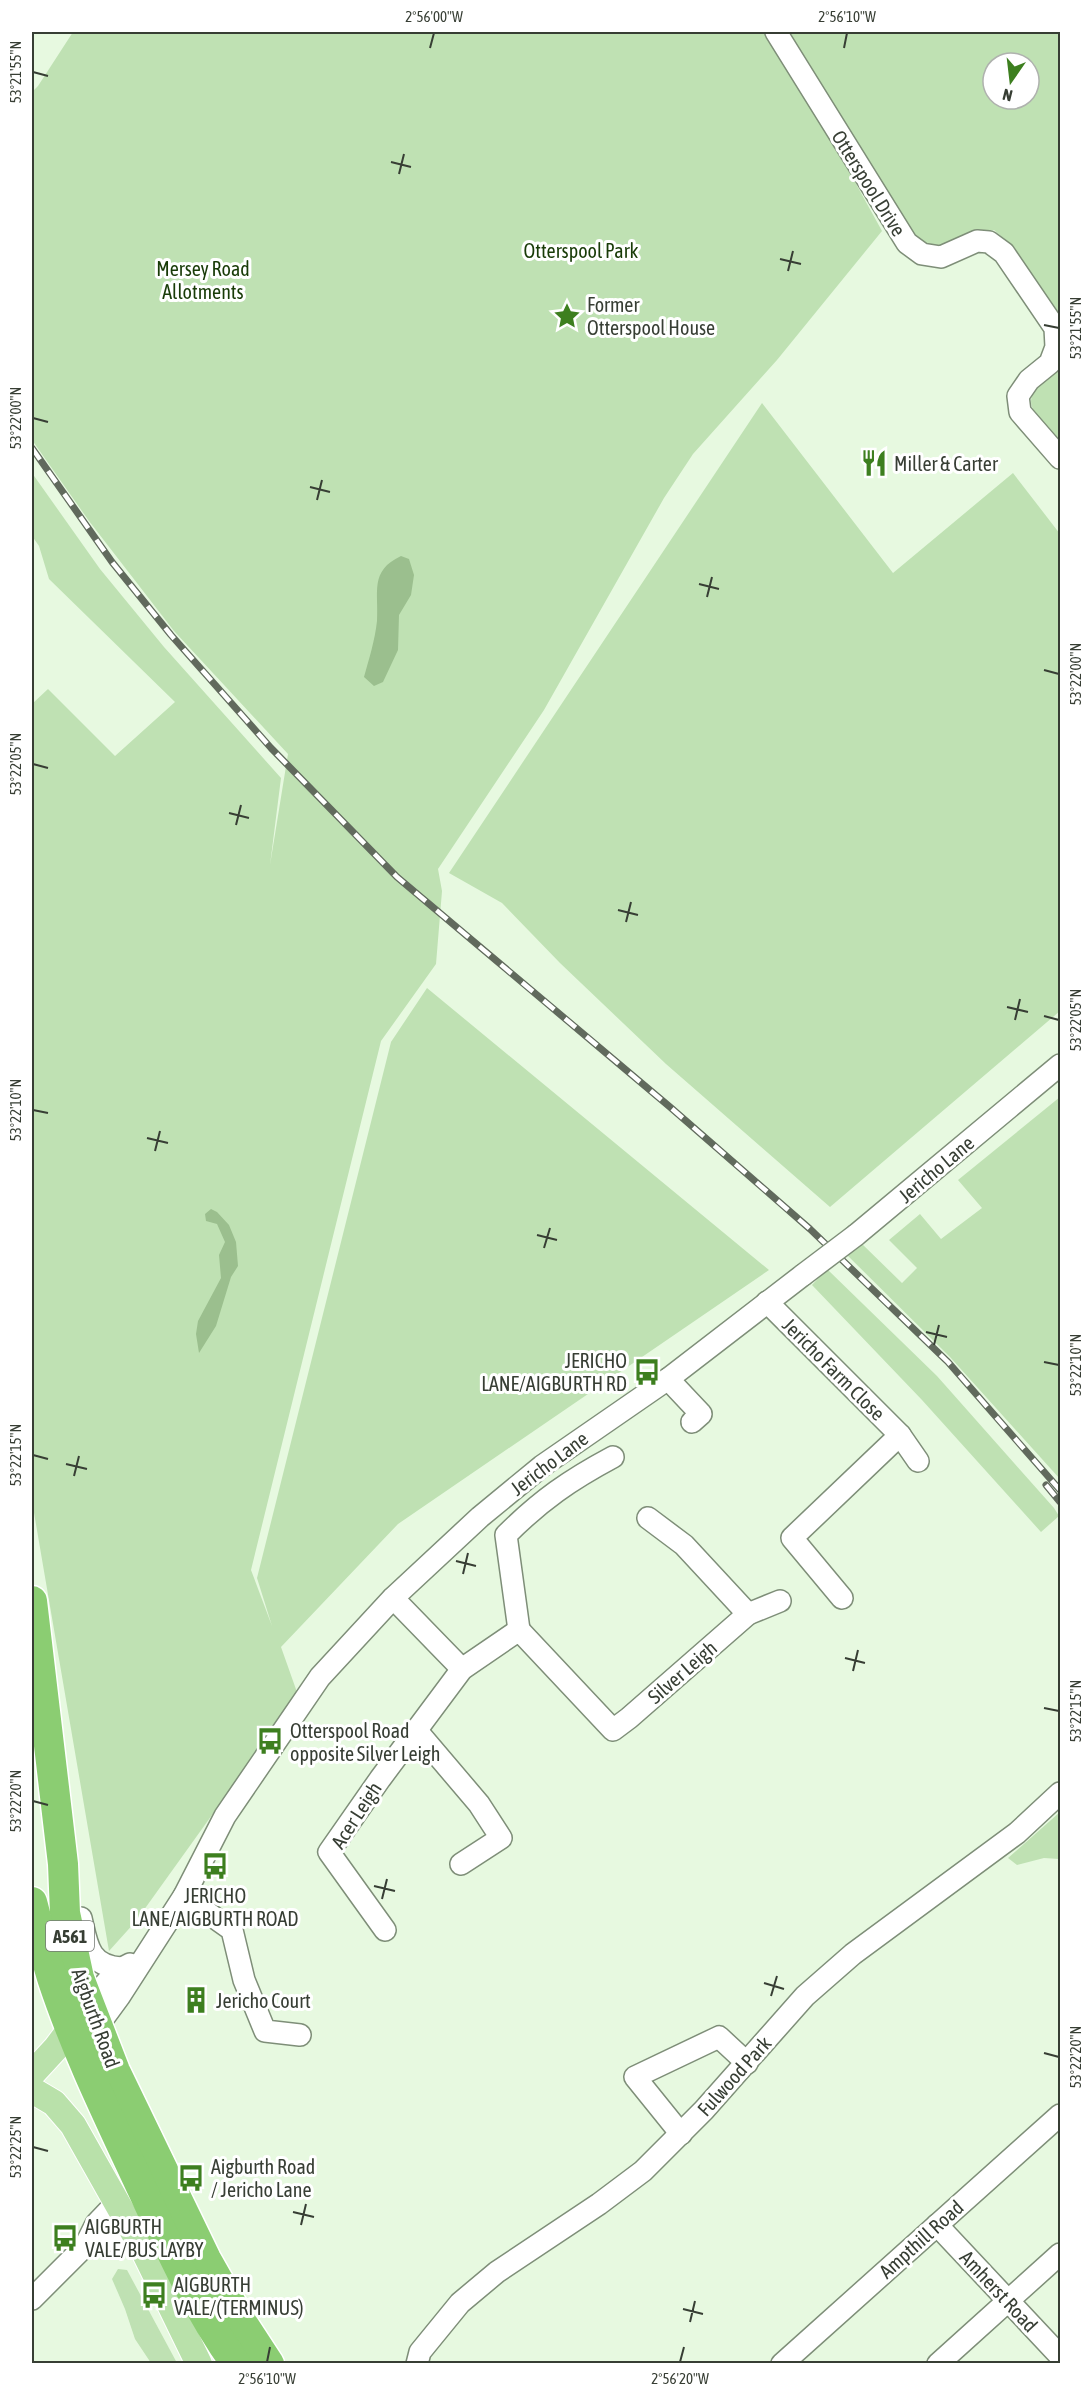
<svg xmlns="http://www.w3.org/2000/svg" width="1092" height="2395" font-family="'Asap Condensed',sans-serif">
<style>
.green{fill:#bfe1b3;fill-rule:evenodd}
.water{fill:#9bbf8e}
.lines{fill:none;stroke-linecap:round;stroke-linejoin:round}
.minor-casing{stroke:#7e8e78;stroke-width:24}
.major-casing{stroke:#fff;stroke-width:28}
.highway-casing{stroke:#fff;stroke-width:33}
.minor{stroke:#fff;stroke-width:21}
.major{stroke:#b9e1aa;stroke-width:26}
.highway{stroke:#8bcd72;stroke-width:30}
.rail-casing{stroke:#616a5d;stroke-width:7}
.rail{stroke:#fff;stroke-width:4.5;stroke-dasharray:14;stroke-linecap:butt}
.minor-bridge-casing{stroke:#7e8e78;stroke-width:24;stroke-linecap:butt}
.minor-bridge{stroke:#fff;stroke-width:21}
.ticks{fill:none;stroke:#373e34;stroke-width:2}
.labels{text-anchor:middle;dominant-baseline:central;stroke-width:6;stroke-linejoin:round;paint-order:stroke}
.shield{fill:#fff;stroke:#737871;stroke-width:1.5}
.shield-label{font-size:18px;font-weight:bold;fill:#373e34}
.street-label{font-size:20px;fill:#373e34;stroke:#fff}
.park-label{font-size:20px;fill:#183b07;stroke:#fff}
.poi-label{font-size:20px;fill:#373e34;stroke:#fff;text-anchor:start}
.neatline{fill:none;stroke:#373e34;stroke-width:2}
.ticks-label{font-size:15px;text-anchor:middle;fill:#373e34}
</style>
<rect width="100%" height="100%" fill="#e7f9e0"/>
<!-- green -->
<g class="green">
<polygon points="73,32 765,32 850,173 882,231 777,360 693,454 664,498 544,710 438,869 442,891 436,964 381,1041 251,1570 272,1626 257,1578 391,1042 427,988 769,1270 398,1524 281,1647 298,1695 136,1921 109,1951 32,1501 32,704 48,689 115,756 175,702 49,579 39,546 32,536 32,473 100,569 164,647 281,778 270,865 288,754 174,631 89,521 32,440 32,92 38,86"/>
<path d="M789,32H1060V319L1014,247L994,230L973,235L944,251L928,248L910,231ZM993,63H1029V99H993Z"/>
<path d="M1060,360V444C1023,399 1020,404 1060,360Z"/>
<polygon points="762,403 893,573 1013,473 1060,534 1060,1011 830,1207 666,1064 560,963 502,903 449,873"/>
<polygon points="1060,1097 1060,1479 950,1357 845,1253 860,1242 902,1283 917,1268 889,1240 920,1214 941,1239 982,1208 958,1180"/>
<polygon points="827,1269 937,1376 1054,1508 1059,1516 1041,1532 922,1400 812,1285"/>
<polygon points="1060,1812 1060,1894 1059,1859 1044,1858 1017,1865 1008,1858"/>
<polygon points="118,2269 127,2270 177,2363 151,2363 135,2339 125,2309 112,2279"/>
</g>
<!-- water -->
<g class="water">
<path d="M401,556L409,559L414,575L411,595L399,615L398,650L383,682L374,686L364,677C369,659 375,640 377,621C379,592 369,571 401,556Z"/>
<polygon points="211,1209 217,1212 229,1225 236,1242 238,1266 231,1277 216,1326 199,1353 196,1334 198,1321 221,1278 219,1255 225,1242 217,1224 206,1221 205,1214"/>
</g>
<g class="lines">
<defs>
<g id="minor">
<polyline points="776,32 907,243 922,254 941,257 977,241 989,242 1004,253 1055,328 1056,347 1050,363 1029,380 1018,396 1020,412 1060,458"/>
<polyline points="856,1235 1060,1065"/>
<polyline points="767,1302 900,1435 918,1461"/>
<polyline points="668,1379 701,1414 692,1422"/>
<polyline points="393,1598 462,1669"/>
<polyline points="842,1598 792,1538 900,1435"/>
<polyline points="748,1614 780,1601"/>
<path d="M519,1630L506,1535C541,1500 570,1480 613,1457"/>
<polyline points="417,1731 479,1804 501,1838 461,1864"/>
<polyline points="184,1896 232,1930 244,1980 265,2031 300,2035"/>
<path d="M81,1918C87,1945 89,1966 121,1968"/>
<polyline points="385,1930 329,1852 380,1779 462,1669 519,1630 613,1730 629,1718 748,1614 684,1545 648,1518"/>
<path d="M88,2006C100,1990 112,1972 130,1964"/>
<polyline points="97,2027 119,1997 184,1896 225,1816 320,1677 393,1598 480,1517 542,1466 668,1379 803,1275"/>
<polyline points="681,2134 635,2077 719,2037 747,2063"/>
<polyline points="937,2225 1060,2356"/>
<polyline points="85,2246 96,2224 117,2202"/>
<path d="M32,2299L85,2246C106,2237 123,2238 143,2249"/>
<polyline points="417,2364 420,2352 460,2303 497,2272 599,2204 643,2171 704,2110 805,1996 853,1954 1017,1833 1060,1793"/>
<polyline points="782,2364 1060,2115"/>
<polyline points="938,2364 1060,2254"/>
</g>
<g id="major">
<polyline points="32,2074 56,2048 81,2015"/>
<polyline points="32,2090 54,2103 73,2125 143,2249 199,2364"/>
</g>
<g id="highway">
<polyline points="32,1601 63,1864 65,1913 79,1978 115,2071 206,2259 241,2321 269,2364"/>
<path d="M32,1902C39,1928 45,1956 53,1981C77,2053 111,2122 143,2191C170,2250 198,2311 236,2364"/>
</g>
</defs>
<!-- minor casing -->
<use href="#minor" class="minor-casing"/>
<!-- major casing -->
<use href="#major" class="major-casing"/>
<!-- highway casing -->
<use href="#highway" class="highway-casing"/>
<!-- minor -->
<use href="#minor" class="minor"/>
<!-- major -->
<use href="#major" class="major"/>
<!-- highway -->
<use href="#highway" class="highway"/>
<defs>
<g id="rail">
<polyline points="32,448 112,562 171,635 271,748 397,877 670,1107 810,1229 948,1362 1060,1490"/>
<polyline points="1046,1485 1060,1502"/>
</g>
</defs>
<!-- rail casing -->
<use href="#rail" class="rail-casing"/>
<!-- rail -->
<use href="#rail" class="rail"/>
<defs>
<polyline id="minor-bridge" points="803,1275 856,1235"/>
</defs>
<!-- minor-bridge casing -->
<use href="#minor-bridge" class="minor-bridge-casing"/>
<!-- minor-bridge -->
<use href="#minor-bridge" class="minor-bridge"/>
</g>
<!-- ticks -->
<path class="ticks" d="M430,48L434,33M844,48L847,33M33,72L48,76M391,162L411,167M399,174L404,154M780,259L801,264M788,271L793,251M1044,325L1059,328M33,418L48,422M310,487L330,492M317,500L322,480M699,584L719,589M707,597L712,577M1044,670L1059,674M33,764L48,768M229,813L249,818M236,825L241,805M618,910L638,915M626,922L631,902M1007,1007L1028,1012M1044,1016L1059,1020M1015,1020L1020,999M33,1110L48,1113M147,1138L168,1143M155,1151L160,1131M537,1235L557,1240M544,1248L550,1228M926,1332L947,1337M934,1345L939,1325M1044,1362L1059,1365M33,1455L48,1459M66,1464L87,1469M74,1476L79,1456M456,1561L476,1566M463,1574L468,1553M845,1658L865,1663M853,1671L858,1650M1044,1708L1059,1711M33,1801L48,1805M374,1886L395,1891M382,1899L387,1879M764,1983L784,1989M771,1996L777,1976M1044,2053L1059,2057M33,2147L48,2151M293,2212L314,2217M301,2225L306,2204M683,2309L703,2314M690,2322L695,2301M267,2362L270,2347M680,2362L684,2347"/>
<!-- icons -->
<defs>
<symbol id="sight-bare" viewBox="-9 -9 18 18"><path d="M0-6L1.8-2.2L6-1.7L2.9 1.2L3.7 5.4L0 3.3L-3.7 5.4L-2.9 1.2L-6-1.7L-1.8-2.2Z" fill="#3d7f1f" stroke="#fff" stroke-width="2.5" paint-order="stroke"/></symbol>
<symbol id="restaurant-bare" viewBox="-9 -9 18 18"><path d="M-5-6h1v4h1v-4h1v4h1v-4h1v5L-1.5 .5V6h-2V.5L-5-1ZM5-6V6H3V1.5H1.5Q1.5-4 5-6Z" fill="#3d7f1f" stroke="#fff" stroke-width="2.5" paint-order="stroke"/></symbol>
<symbol id="bus-bare" viewBox="-9 -9 18 18"><path d="M-5-6H5V4H4V6H2V4H-2V6H-4V4H-5ZM-3.5-4V0h7V-4ZM-3.5 1.2v1.5H-2V1.2ZM2 1.2v1.5H3.5V1.2Z" fill="#3d7f1f" stroke="#fff" stroke-width="2.5" paint-order="stroke"/></symbol>
<symbol id="building-bare" viewBox="-9 -9 18 18"><path d="M-4-6H4V6H1V3H-1V6H-4ZM-2.5-4.3h1.7v1.8h-1.7ZM.8-4.3h1.7v1.8H.8ZM-2.5-1h1.7V.8h-1.7ZM.8-1h1.7V.8H.8Z" fill="#3d7f1f" stroke="#fff" stroke-width="2.5" paint-order="stroke"/></symbol>
</defs>
<g fill-rule="evenodd">
<use href="#sight-bare" x="548" y="297" width="38" height="38"/>
<use href="#restaurant-bare" x="855" y="444" width="38" height="38"/>
<use href="#bus-bare" x="628" y="1353" width="38" height="38"/>
<use href="#bus-bare" x="251" y="1722" width="38" height="38"/>
<use href="#bus-bare" x="196" y="1847" width="38" height="38"/>
<use href="#building-bare" x="177" y="1981" width="38" height="38"/>
<use href="#bus-bare" x="172" y="2159" width="38" height="38"/>
<use href="#bus-bare" x="46" y="2219" width="38" height="38"/>
<use href="#bus-bare" x="135" y="2276" width="38" height="38"/>
</g>
<g class="labels">
<!-- shield labels -->
<rect class="shield" x="46" y="1921" width="48" height="30" rx="4.5"/>
<g class="shield-label">
<text x="70" y="1936">A561</text>
</g>
<!-- street labels -->
<g class="street-label">
<text transform="translate(869 183) rotate(58)">Otterspool Drive</text>
<text transform="translate(936 1169) rotate(-40)">Jericho Lane</text>
<text transform="translate(834 1369) rotate(45)">Jericho Farm Close</text>
<text transform="translate(549 1463) rotate(-37)">Jericho Lane</text>
<text transform="translate(682 1672) rotate(-41)">Silver Leigh</text>
<text transform="translate(356 1815) rotate(-57)">Acer Leigh</text>
<text transform="translate(96 2018) rotate(70)">Aigburth Road</text>
<text transform="translate(734 2076) rotate(-48)">Fulwood Park</text>
<text transform="translate(921 2239) rotate(-42)">Ampthill Road</text>
<text transform="translate(999 2291) rotate(47)">Amherst Road</text>
</g>
<!-- park labels -->
<g class="park-label">
<text x="581" y="250">Otterspool Park</text>
<text x="203" y="268">Mersey Road<tspan x="203" dy="23">Allotments</tspan></text>
</g>
<!-- poi labels -->
<g class="poi-label">
<text x="587" y="304">Former<tspan x="587" dy="23">Otterspool House</tspan></text>
<text x="894" y="463">Miller &amp; Carter</text>
<text x="627" y="1360" text-anchor="end">JERICHO<tspan x="627" dy="23">LANE/AIGBURTH RD</tspan></text>
<text x="290" y="1730">Otterspool Road<tspan x="290" dy="23">opposite Silver Leigh</tspan></text>
<text x="215" y="1895" text-anchor="middle">JERICHO<tspan x="215" dy="23">LANE/AIGBURTH ROAD</tspan></text>
<text x="216" y="2000">Jericho Court</text>
<text x="211" y="2166">Aigburth Road<tspan x="211" dy="23">/ Jericho Lane</tspan></text>
<text x="85" y="2226">AIGBURTH<tspan x="85" dy="23">VALE/BUS LAYBY</tspan></text>
<text x="174" y="2284">AIGBURTH<tspan x="174" dy="23">VALE/(TERMINUS)</tspan></text>
</g>
</g>
<!-- border -->
<rect width="1092" height="2395" fill="none" stroke="#ffffff" stroke-width="66"/>
<!-- north arrow -->
<g transform="translate(1011 81) rotate(194)"><circle r="28" fill="#ffffff" stroke="#afb2ae" stroke-width="1.5"/>
<path d="M0-4.5L10 22L0 15L-10 22Z" fill="#3d7f1f"/>
<text y="-9" font-size="16" font-weight="bold" text-anchor="middle" fill="#373e34">N</text>
</g>
<rect x="33" y="33" width="1026" height="2329" class="neatline"/>
<g class="ticks-label">
<text x="434" y="22">2°56'00"W</text>
<text x="847" y="22">2°56'10"W</text>
<text transform="translate(16 72) rotate(-90)" y="5">53°21'55"N</text>
<text transform="translate(1076 328) rotate(-90)" y="5">53°21'55"N</text>
<text transform="translate(16 418) rotate(-90)" y="5">53°22'00"N</text>
<text transform="translate(1076 674) rotate(-90)" y="5">53°22'00"N</text>
<text transform="translate(16 764) rotate(-90)" y="5">53°22'05"N</text>
<text transform="translate(1076 1020) rotate(-90)" y="5">53°22'05"N</text>
<text transform="translate(16 1110) rotate(-90)" y="5">53°22'10"N</text>
<text transform="translate(1076 1365) rotate(-90)" y="5">53°22'10"N</text>
<text transform="translate(16 1455) rotate(-90)" y="5">53°22'15"N</text>
<text transform="translate(1076 1711) rotate(-90)" y="5">53°22'15"N</text>
<text transform="translate(16 1801) rotate(-90)" y="5">53°22'20"N</text>
<text transform="translate(1076 2057) rotate(-90)" y="5">53°22'20"N</text>
<text transform="translate(16 2147) rotate(-90)" y="5">53°22'25"N</text>
<text x="267" y="2384">2°56'10"W</text>
<text x="680" y="2384">2°56'20"W</text>
</g>
</svg>
